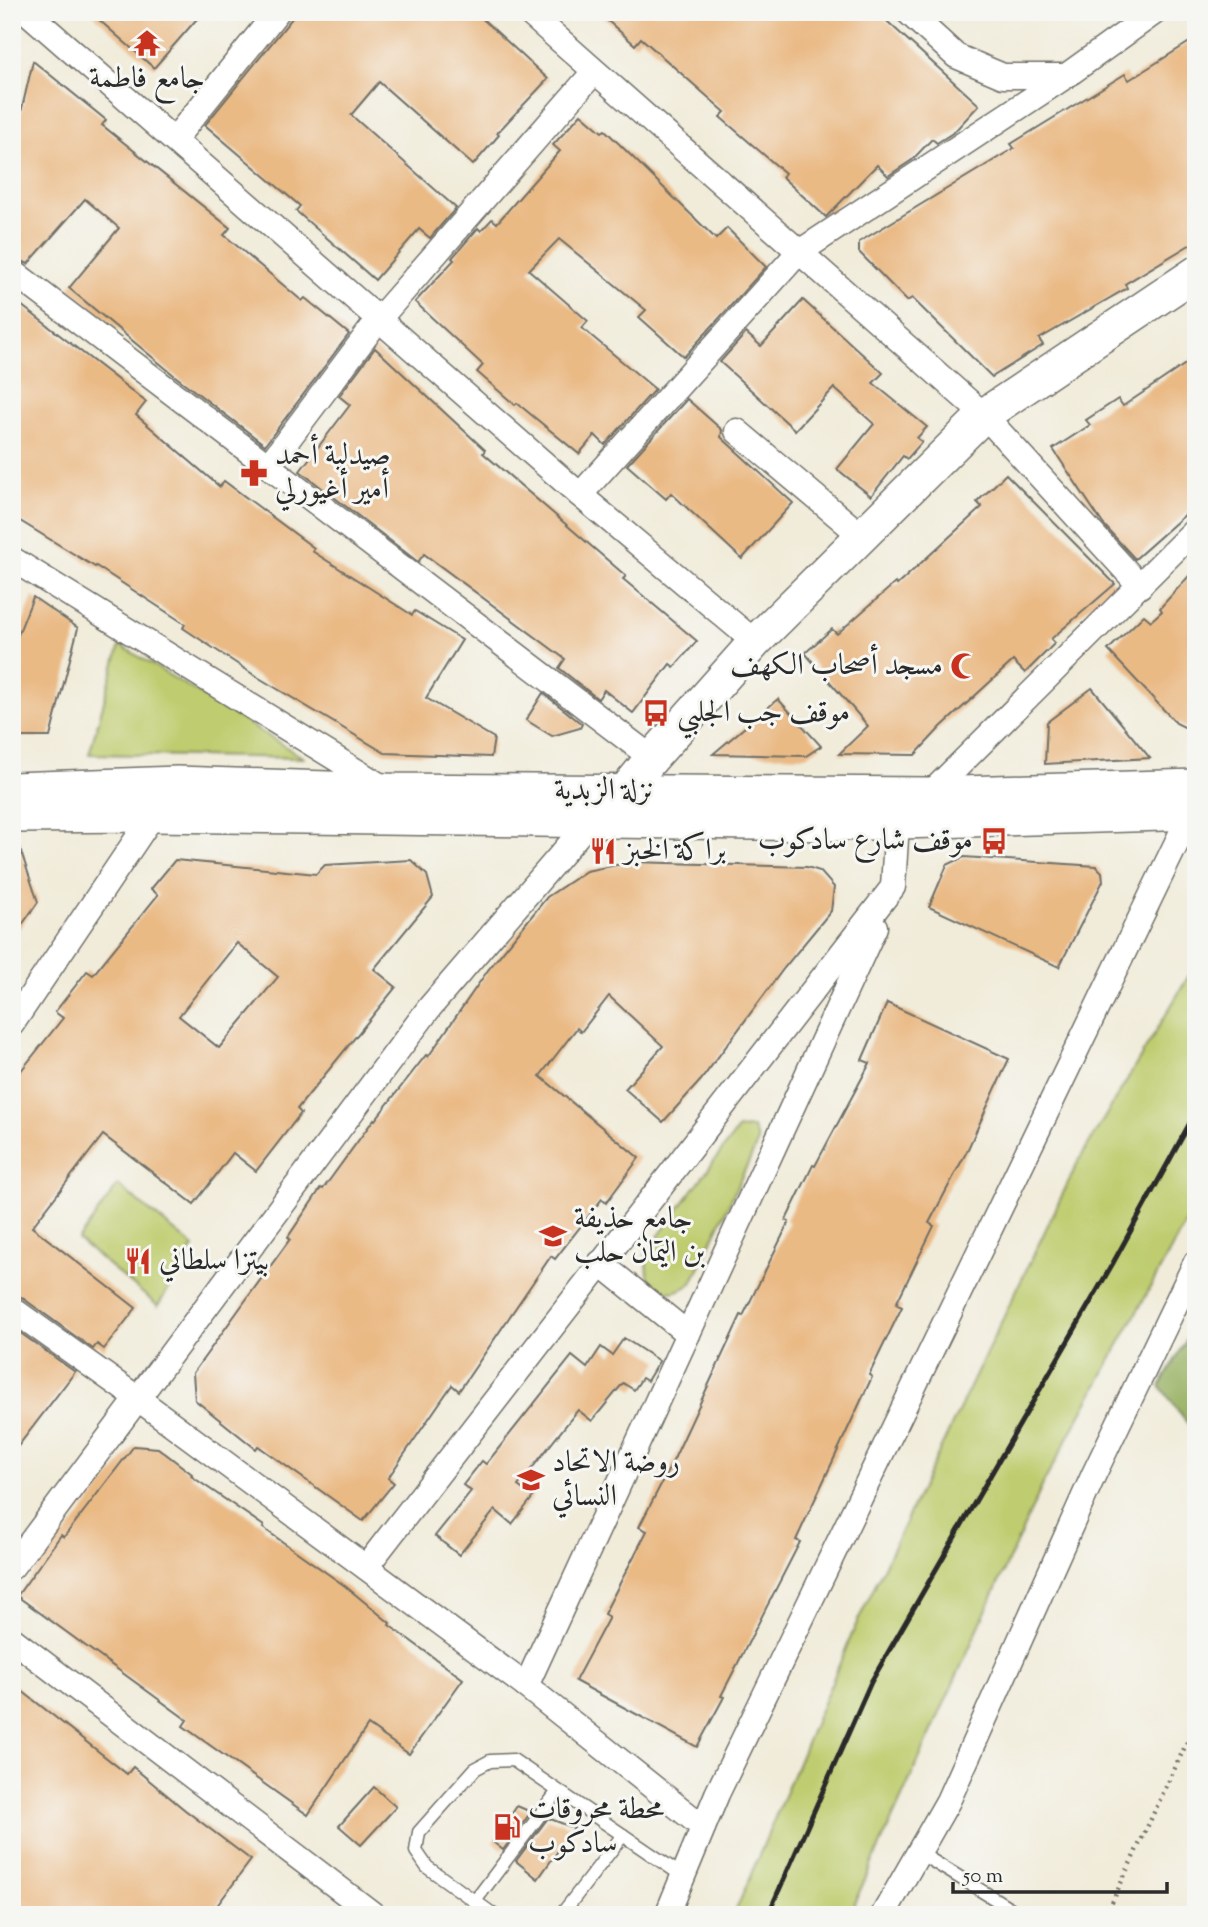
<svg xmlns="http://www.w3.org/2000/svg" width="1208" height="1927" font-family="'Sorts Mill Goudy',Amiri,serif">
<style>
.green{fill:#bfcd6f;stroke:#757c4d;stroke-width:2}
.forest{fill:#97b062;stroke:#616e46;stroke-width:2}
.building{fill:#eaba85;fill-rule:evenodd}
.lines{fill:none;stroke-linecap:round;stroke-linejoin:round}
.lane-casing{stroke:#706f68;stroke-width:15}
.street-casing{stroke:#706f68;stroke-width:27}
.secondary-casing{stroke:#706f68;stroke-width:36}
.path{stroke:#706f68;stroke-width:4.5;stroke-dasharray:2 5;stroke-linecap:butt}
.lane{stroke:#fff;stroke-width:12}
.street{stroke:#fff;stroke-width:24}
.secondary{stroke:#fff;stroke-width:33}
.rail{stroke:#2b2b2b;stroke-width:5}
.labels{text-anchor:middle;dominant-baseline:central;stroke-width:6;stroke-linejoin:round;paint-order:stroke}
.poi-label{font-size:30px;fill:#2b2b2b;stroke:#f6f6f2;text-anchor:start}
.street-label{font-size:30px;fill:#2b2b2b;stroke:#f6f6f2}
</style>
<rect width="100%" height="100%" fill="#f6f6f2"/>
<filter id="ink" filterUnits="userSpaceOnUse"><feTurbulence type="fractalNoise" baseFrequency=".0143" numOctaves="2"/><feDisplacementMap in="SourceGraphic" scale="14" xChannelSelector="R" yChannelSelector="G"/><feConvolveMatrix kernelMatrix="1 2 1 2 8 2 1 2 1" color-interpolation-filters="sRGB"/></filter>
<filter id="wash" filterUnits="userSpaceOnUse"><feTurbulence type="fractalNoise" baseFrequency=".00686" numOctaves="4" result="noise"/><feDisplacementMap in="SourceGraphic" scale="28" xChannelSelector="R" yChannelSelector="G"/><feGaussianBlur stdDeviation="1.57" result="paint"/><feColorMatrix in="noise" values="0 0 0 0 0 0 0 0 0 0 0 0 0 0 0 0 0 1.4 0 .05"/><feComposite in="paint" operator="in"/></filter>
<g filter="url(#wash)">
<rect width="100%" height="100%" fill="#f1ecda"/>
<!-- green -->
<g class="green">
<polygon points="120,645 304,758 305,758 89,754"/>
<polygon points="1196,964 1196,1204 1044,1482 849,1915 734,1915 855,1627 1078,1162"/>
<path d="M753,1128L758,1142L692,1283C678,1293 670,1294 654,1288L648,1275L646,1253L738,1129Z"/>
<polygon points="118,1185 194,1247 158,1306 78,1240"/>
</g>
<!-- forest -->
<polygon class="forest" points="1196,1323 1196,1435 1160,1386"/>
<g id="blocks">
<!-- building -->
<g class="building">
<polygon points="90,12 203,12 154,68"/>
<polygon points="297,12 475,12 548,79 497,133 499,135 473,165 379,82 351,115 456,208 430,238 419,229 375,280 296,211 300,206 205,125"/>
<polygon points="598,12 877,12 979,105 954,132 937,143 932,139 912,160 888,176 877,165 826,217 782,177 785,173 720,117 725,112 641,38 635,45"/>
<polygon points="1196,38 1196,241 1125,284 1127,288 1039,339 1043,345 992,377 912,298 907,301 859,252 859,242 1014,148 1011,144 1125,74 1129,80"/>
<polygon points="33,61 106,120 102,125 230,228 224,235 302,301 305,298 349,334 265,445 175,376 69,288 119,228 85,199 28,264 12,256 12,151"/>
<polygon points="581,114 602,132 605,130 716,239 727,228 766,267 684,357 639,317 646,310 559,239 529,270 588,321 582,328 655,389 605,445 595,435 579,454 517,403 515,405 477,372 483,365 415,302 454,260 452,258 478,228 481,231 492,219 497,223 560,151 553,145"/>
<polygon points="12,298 146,402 136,415 220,487 224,481 314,548 312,551 412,615 415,611 462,640 426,698 494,738 491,757 385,753 254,675 183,628 185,624 96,566 95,567 12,516"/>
<polygon points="803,300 883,373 873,383 927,427 917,438 922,442 907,459 903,456 871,496 837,469 874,424 834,388 795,430 720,362 746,333 761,346"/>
<polygon points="375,348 485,450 483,453 626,576 623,579 697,641 674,667 670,664 633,713 604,690 598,699 559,668 565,659 424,554 418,562 300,471 350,405 339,396"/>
<polygon points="1196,357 1196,505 1135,559 1103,524 1053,449 1090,425 1086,420 1118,399 1123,406"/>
<polygon points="687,399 722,430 721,437 793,503 742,559 671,493 666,499 627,465"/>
<polygon points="1006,474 1115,584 1051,639 1055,643 1025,673 1013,661 941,727 915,755 839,754 868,726 805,653 832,629 837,634 895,583 897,585 982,507 977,502"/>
<polygon points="1196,568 1196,733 1176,723 1108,650 1144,615 1151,621 1162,611 1160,608"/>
<polygon points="33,597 78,628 50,737 12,737 12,650"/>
<polygon points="1092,688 1150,758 1045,764 1047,722"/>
<polygon points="543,693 582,724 580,728 552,736 526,720"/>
<polygon points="778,699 821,746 806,756 713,754"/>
<polygon points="16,837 38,902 12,939 12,838"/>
<polygon points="964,857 1096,866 1102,872 1103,881 1059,967 929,907 947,865"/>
<path d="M175,860L316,874L325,865L411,860L427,875L433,897L374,969L396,987L297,1109L301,1113L256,1171L233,1153L194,1204L103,1135L32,1227L136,1308L104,1349L97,1344L93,1349L21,1297L12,1294V1082L63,1018L55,1012L87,971L93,975L158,895L151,889ZM237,943L278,977L219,1048L179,1016Z"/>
<polygon points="632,862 807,867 820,871 834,887 831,911 784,968 701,1080 663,1122 625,1089 663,1046 609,996 581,1032 577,1028 540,1076 639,1158 606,1203 602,1199 555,1259 551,1256 459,1391 452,1385 388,1478 394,1483 363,1521 258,1446 256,1449 195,1400 193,1373 290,1239 288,1237 321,1188 323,1189 374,1119 375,1120 426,1055 428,1057 488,970 547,897 586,871"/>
<polygon points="887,1003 1009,1059 967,1151 929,1223 934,1226 896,1304 902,1307 869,1375 872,1377 796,1540 800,1542 721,1696 724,1697 697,1747 575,1681 609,1617 604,1614 647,1531 639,1527 674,1459 741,1315 743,1316 789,1222 786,1220 813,1165 815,1166 870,1063 862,1060"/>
<polygon points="12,1327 75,1372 12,1454"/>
<polygon points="624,1338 659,1361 647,1381 642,1378 634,1390 623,1383 592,1421 578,1410 518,1486 533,1497 512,1524 495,1510 459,1555 435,1536 471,1491 463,1485 482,1461 486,1464 572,1356 587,1368 601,1347 612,1355"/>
<polygon points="134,1446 158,1448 192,1474 191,1476 264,1526 263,1528 345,1586 390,1623 389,1625 463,1679 409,1754 368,1725 308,1815 183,1726 187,1720 17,1596 61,1535 64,1537"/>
<polygon points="12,1683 127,1774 133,1767 185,1810 251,1860 210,1915 12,1915"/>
<polygon points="374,1787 396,1807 361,1845 339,1826"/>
<polygon points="517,1806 531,1812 503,1850 493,1842"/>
<polygon points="548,1818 574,1828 538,1879 516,1861"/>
</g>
</g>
</g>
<g filter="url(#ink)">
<use href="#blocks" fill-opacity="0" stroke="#706f68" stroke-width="2"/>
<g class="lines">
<defs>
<g id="lane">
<polyline points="918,1852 1021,1915"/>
<polyline points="475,1901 558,1791"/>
<polyline points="494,1915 427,1867 416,1851 419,1832 475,1769 490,1761 513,1760 683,1876"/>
<polyline points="561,1915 623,1835"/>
</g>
<g id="street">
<polyline points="27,12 580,495 755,642"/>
<polyline points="528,12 984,415 1140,586"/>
<polyline points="908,12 956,56 1003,76 1066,76 1155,12"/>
<polyline points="174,140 277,12"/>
<polyline points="12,271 652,758"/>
<polyline points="737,431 863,537"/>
<polyline points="268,466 378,320 594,72"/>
<polyline points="580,495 798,253 1066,76"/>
<polyline points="12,559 387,790"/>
<polyline points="930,794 1196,529"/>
<polyline points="12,1024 153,815"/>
<polyline points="600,1263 688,1334"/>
<polyline points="12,1309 137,1398 526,1686 703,1827"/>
<polyline points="12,1567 430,1007 590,821"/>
<polyline points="366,1567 893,887 897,822"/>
<polyline points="12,1639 374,1915"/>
<polyline points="526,1686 875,927"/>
<polyline points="667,1915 717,1794 1191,813"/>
<polyline points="883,1915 948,1801 1094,1474 1196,1262"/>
</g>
<g id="secondary">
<polyline points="12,789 177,783 387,790 930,794 1196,786"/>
<polyline points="625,791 652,758 755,642 984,415 1196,273"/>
<polyline points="12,816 153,815 835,824 1196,813"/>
</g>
</defs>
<!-- lane casing -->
<use href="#lane" class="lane-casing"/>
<!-- street casing -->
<use href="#street" class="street-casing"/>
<!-- secondary casing -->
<use href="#secondary" class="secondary-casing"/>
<!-- path -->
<polyline class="path" points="1106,1915 1196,1723"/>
<!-- lane -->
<use href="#lane" class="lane"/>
<!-- street -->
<use href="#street" class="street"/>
<!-- secondary -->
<use href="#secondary" class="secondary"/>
<!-- rail -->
<polyline class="rail" points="768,1915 871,1682 1113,1263 1196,1112"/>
</g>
</g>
<!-- icons -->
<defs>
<symbol id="temple-bare" viewBox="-9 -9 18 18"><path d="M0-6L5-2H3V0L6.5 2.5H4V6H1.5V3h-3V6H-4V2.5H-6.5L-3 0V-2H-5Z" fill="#c8321e" stroke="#f6f6f2" stroke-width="2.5" paint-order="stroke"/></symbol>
<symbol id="pharmacy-bare" viewBox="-9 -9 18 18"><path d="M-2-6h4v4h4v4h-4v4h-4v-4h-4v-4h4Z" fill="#c8321e" stroke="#f6f6f2" stroke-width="2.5" paint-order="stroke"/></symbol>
<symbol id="mosque-bare" viewBox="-9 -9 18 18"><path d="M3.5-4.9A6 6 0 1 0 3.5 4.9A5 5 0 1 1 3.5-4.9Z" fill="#c8321e" stroke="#f6f6f2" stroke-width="2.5" paint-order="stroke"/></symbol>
<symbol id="bus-bare" viewBox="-9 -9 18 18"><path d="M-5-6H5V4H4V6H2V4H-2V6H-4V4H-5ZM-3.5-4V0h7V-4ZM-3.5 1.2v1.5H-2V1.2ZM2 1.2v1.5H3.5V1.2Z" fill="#c8321e" stroke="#f6f6f2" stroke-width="2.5" paint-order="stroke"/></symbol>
<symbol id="restaurant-bare" viewBox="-9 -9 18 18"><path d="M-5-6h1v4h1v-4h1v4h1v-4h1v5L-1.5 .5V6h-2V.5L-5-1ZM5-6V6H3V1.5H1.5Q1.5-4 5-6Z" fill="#c8321e" stroke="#f6f6f2" stroke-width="2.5" paint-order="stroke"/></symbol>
<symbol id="school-bare" viewBox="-9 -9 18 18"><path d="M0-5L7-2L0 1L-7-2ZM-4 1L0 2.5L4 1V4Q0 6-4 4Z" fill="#c8321e" stroke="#f6f6f2" stroke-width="2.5" paint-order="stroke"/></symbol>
<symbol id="fuel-bare" viewBox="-9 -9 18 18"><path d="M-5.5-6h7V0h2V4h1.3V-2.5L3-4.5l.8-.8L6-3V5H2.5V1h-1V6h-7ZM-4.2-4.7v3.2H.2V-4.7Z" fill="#c8321e" stroke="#f6f6f2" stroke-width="2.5" paint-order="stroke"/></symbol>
</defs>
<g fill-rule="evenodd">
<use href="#temple-bare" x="128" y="24" width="38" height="38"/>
<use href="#pharmacy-bare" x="235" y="454" width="38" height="38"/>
<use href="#mosque-bare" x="945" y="647" width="38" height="38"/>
<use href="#bus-bare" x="637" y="694" width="38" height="38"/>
<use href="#bus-bare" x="975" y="822" width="38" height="38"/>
<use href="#restaurant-bare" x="584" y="832" width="38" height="38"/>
<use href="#school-bare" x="534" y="1217" width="38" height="38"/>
<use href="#restaurant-bare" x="119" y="1242" width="38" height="38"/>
<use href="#school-bare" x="512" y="1461" width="38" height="38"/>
<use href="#fuel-bare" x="488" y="1808" width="38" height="38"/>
</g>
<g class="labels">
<!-- poi labels -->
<g class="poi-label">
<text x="147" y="79" text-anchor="middle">جامع فاطمة</text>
<text x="275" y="456">صيدلية أحمد<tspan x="275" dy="34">أمير أغيورلي</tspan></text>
<text x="943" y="666" text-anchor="end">مسجد أصحاب الكهف</text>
<text x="677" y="713">موقف جب الجلبي</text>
<text x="973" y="841" text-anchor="end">موقف شارع سادكوب</text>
<text x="624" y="851">براكة الخبز</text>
<text x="574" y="1219">جامع حذيفة<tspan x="574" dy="34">بن اليمان حلب</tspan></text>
<text x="159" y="1261">بيتزا سلطاني</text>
<text x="552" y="1463">روضة الاتحاد<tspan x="552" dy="34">النسائي</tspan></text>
<text x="528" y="1810">محطة محروقات<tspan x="528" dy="34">سادكوب</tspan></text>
</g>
<!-- street labels -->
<g class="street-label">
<text x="604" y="791">نزلة الزبدية</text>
</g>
</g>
<!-- margin -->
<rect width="1208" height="1927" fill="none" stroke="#f6f6f2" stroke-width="42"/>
<!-- scale -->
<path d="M953 1882v10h214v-10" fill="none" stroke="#2b2b2b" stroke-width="3.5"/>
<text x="963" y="1882" font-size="21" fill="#2b2b2b" stroke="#f6f6f2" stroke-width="5" paint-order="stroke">50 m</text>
</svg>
